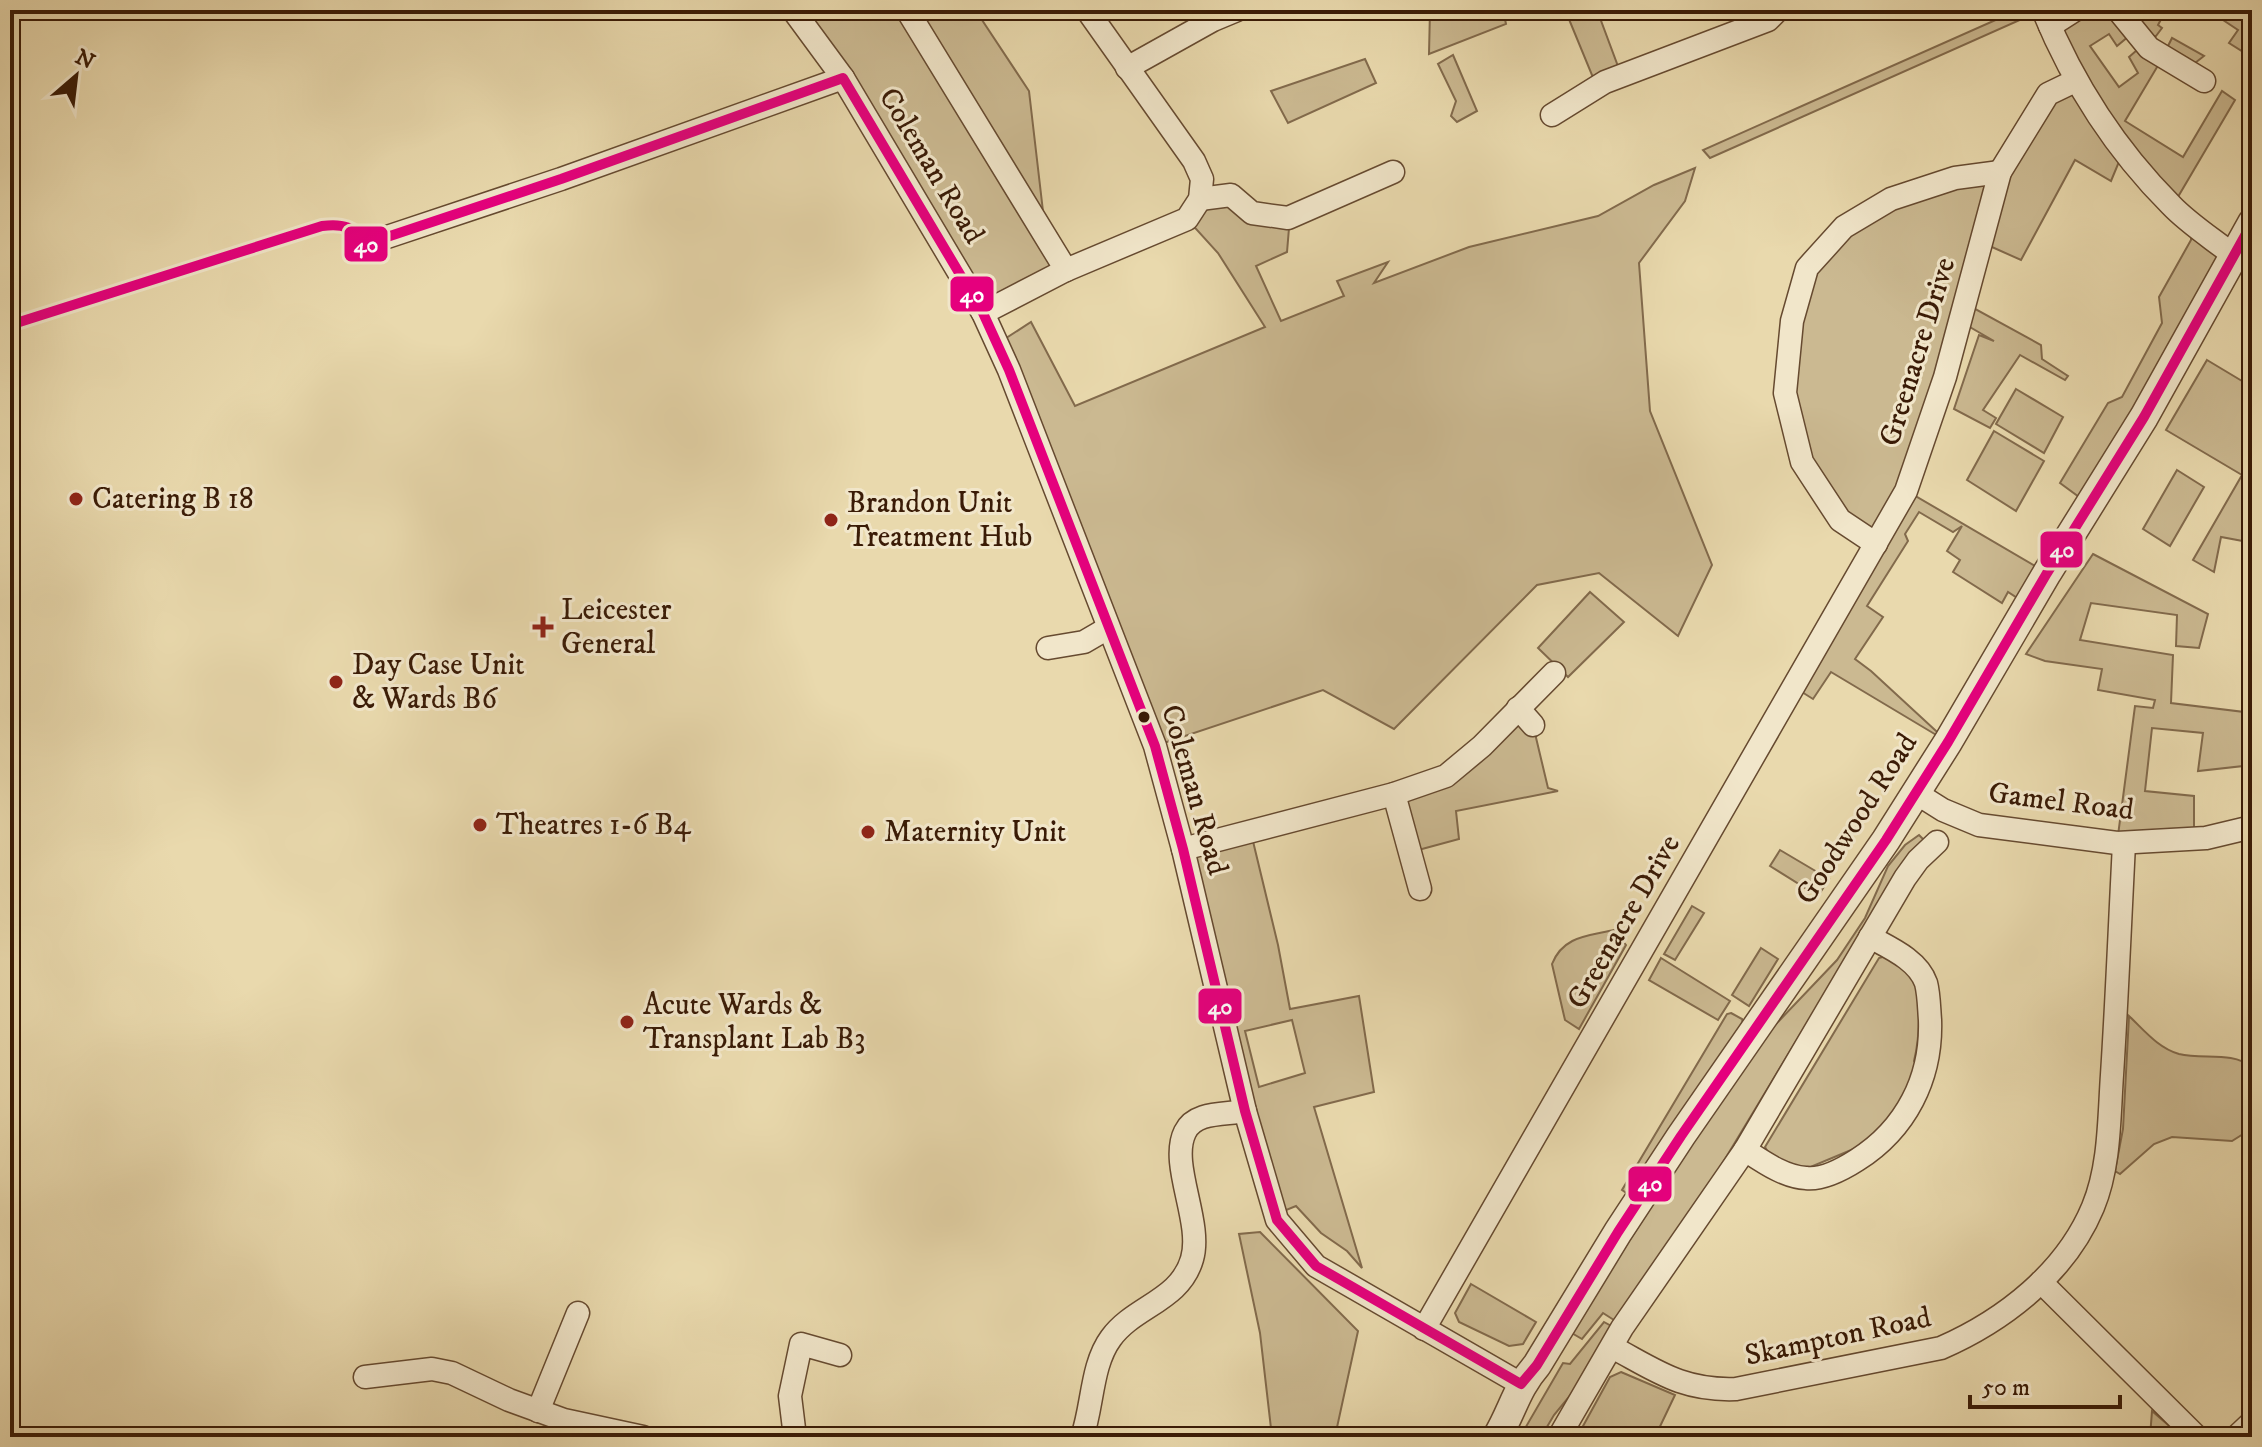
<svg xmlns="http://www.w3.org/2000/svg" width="2262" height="1447" font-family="'IM FELL DW Pica',serif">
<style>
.green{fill:#cbb991;stroke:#826a4c;stroke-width:2;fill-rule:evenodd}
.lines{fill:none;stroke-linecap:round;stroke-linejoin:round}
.minor-casing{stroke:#664a30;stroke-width:25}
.tertiary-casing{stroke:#664a30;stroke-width:31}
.minor{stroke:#f1e6ca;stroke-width:22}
.tertiary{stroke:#f1e6ca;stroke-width:28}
.bus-1-casing{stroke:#f1e6ca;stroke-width:16}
.bus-1{stroke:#e5007d;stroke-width:10}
.poi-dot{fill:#8f2418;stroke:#f1e6ca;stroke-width:3}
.bus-dot{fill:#3a1b06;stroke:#f1e6ca;stroke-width:3}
.labels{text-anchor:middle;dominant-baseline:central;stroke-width:6;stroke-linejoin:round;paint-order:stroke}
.street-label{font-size:30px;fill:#3a1b06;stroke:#f1e6ca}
.poi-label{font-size:30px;fill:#3a1b06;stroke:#f1e6ca;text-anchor:start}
.line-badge{stroke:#f1e6ca;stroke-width:3}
.badge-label{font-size:22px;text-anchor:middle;font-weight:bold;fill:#fff}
</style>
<rect width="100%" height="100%" fill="#e9d9ad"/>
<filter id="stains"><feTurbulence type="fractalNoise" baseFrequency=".0025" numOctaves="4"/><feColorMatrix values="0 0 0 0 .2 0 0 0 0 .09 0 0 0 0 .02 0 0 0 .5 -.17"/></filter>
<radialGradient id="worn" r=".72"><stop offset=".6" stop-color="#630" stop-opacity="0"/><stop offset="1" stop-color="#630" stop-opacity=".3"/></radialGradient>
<!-- green -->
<g class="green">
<polygon points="793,10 962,10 982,20 1029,91 1046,237 1066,270 983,313"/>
<polygon points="1430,10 1503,10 1506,24 1429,54"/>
<polygon points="1571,10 1597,10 1619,69 1594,80 1566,12"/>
<polygon points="2018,10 2042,10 1710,158 1703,150"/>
<polygon points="2075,10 2166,10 2158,25 2162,28 2156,36 2144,42 2135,31 2117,46 2109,34 2090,46 2119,87 2138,73 2129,57 2137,50 2163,56 2172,38 2204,56 2186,70 2163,57 2125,121 2183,157 2222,91 2235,100 2172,207 2123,152 2111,181 2075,160 2021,260 1983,243 1966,304 2041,345 2042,359 2068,376 2065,380 2020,355 1983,410 1996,418 1990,428 1954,409 1979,335 1994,341 1961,322 1907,491 2047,573 2028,605 2008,592 2002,603 1953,572 1960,560 1947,551 1962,526 1953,532 1919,512 1905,534 1908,541 1867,606 1883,617 1855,659 1871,671 1948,742 1831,672 1813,699 1794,687 1876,544 1802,462 1785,393 1813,261 1844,227 2000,172 2033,118 2075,81 2050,26"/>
<polygon points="2229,10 2252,10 2252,41 2245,53 2229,43 2238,30 2223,20"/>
<polygon points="1453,55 1477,111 1457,122 1451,116 1456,101 1438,64"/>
<polygon points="1365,59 1376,83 1288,123 1271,91"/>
<polygon points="1695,168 1685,201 1639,263 1650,411 1712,565 1678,636 1599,573 1537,585 1394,729 1323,690 1155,746 997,344 1031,322 1075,406 1265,327 1218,253 1187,219 1200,199 1290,216 1287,252 1256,266 1281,321 1344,296 1337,281 1388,262 1374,283 1469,247 1598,216 1654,185"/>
<polygon points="2192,223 2233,255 2090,505 2060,483 2108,403 2122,397 2162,323 2159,297 2191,240"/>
<polygon points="2207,360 2252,387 2252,481 2242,477 2248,542 2221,537 2214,572 2193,560 2242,475 2166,430"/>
<polygon points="2016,389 2063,417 2044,453 1996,424"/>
<polygon points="1994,431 2044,461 2016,511 1967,480"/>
<polygon points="2177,470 2204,487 2170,546 2143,529"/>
<polygon points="2093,554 2208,614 2199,648 2176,646 2177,615 2091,603 2080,640 2173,655 2171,703 2252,713 2252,765 2198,771 2203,733 2152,728 2145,791 2194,796 2194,839 2117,843 2135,706 2153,708 2155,700 2098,690 2102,669 2045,661 2026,654"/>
<polygon points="1590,592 1624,622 1568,677 1538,648"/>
<polygon points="1518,708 1533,725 1548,788 1558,791 1456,811 1459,839 1411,852 1394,794 1446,776"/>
<path d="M1251,833L1278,945L1290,1009L1359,996L1374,1092L1314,1107L1362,1268L1347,1251L1321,1233L1296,1206L1279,1213L1183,849ZM1292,1020L1305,1073L1259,1087L1245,1031Z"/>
<polygon points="1919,835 1923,839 1922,844 1899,871 1696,1207 1617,1322 1603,1313 1582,1339 1570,1332 1757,1044 1837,960 1865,918 1888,866 1905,845"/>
<polygon points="1780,850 1829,879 1818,896 1770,866"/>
<polygon points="1692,906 1704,913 1675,960 1664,954"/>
<path d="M1614,930L1626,945L1579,1029L1565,1020L1552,964C1563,936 1588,936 1614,930Z"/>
<polygon points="1761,948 1778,959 1749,1006 1732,995"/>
<path d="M1886,956L1917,977C1919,1006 1921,1033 1914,1061L1919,1067L1889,1127L1856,1148L1801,1171L1770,1156L1765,1147L1879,958Z"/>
<polygon points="1661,958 1730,1001 1718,1020 1649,980"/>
<polygon points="1731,1013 1742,1019 1743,1024 1628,1194 1622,1190 1727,1014"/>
<path d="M2129,1016C2144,1030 2158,1048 2179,1054C2204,1060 2231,1051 2252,1067L2251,1129L2232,1141L2172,1137L2154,1144L2120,1174L2115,1171L2123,1129Z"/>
<polygon points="1260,1232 1358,1331 1336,1432 1320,1430 1316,1437 1272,1437 1260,1333 1239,1234"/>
<polygon points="1471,1284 1536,1322 1523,1344 1509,1346 1459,1322 1455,1313"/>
<polygon points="1604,1322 1613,1327 1582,1381 1554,1415 1541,1437 1520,1437 1563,1363 1570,1364"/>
<polygon points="1621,1372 1675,1395 1655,1437 1577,1437 1610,1377"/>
<polygon points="2152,1411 2182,1437 2150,1437"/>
</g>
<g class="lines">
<defs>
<g id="minor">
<polyline points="793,10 843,78 983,313 1009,370 1155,746 1183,849 1245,1111 1277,1220 1316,1266 1521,1384"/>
<polyline points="907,10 1066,270"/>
<path d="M2043,10C2073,83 2115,149 2171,205C2189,224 2213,239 2233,255"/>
<polyline points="2118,10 2149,48 2204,81"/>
<polyline points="2050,26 2075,10"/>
<polyline points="1127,68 1213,20 1237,10"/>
<polyline points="1552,115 1605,82 1768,20 1778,10"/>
<polyline points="1200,199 1231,195 1252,213 1288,218 1393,172"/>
<polyline points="366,244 561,179 843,78"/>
<polyline points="983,313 1066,270 1187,219 1200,199 1202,179 1194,161 1087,10"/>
<polyline points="1876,544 1840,520 1802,462 1785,393 1792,321 1807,268 1844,227 1891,199 1955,178 2000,172"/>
<polyline points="1048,648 1084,642 1108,628"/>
<polyline points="1518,708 1533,725"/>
<polyline points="1916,793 1943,810 1979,825 2117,843 2206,838 2252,827"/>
<polyline points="1394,794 1420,889"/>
<polyline points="1183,849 1394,794 1446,776 1482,746 1554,673"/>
<path d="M1745,1150C1762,1161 1784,1177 1806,1178C1823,1180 1843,1169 1857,1160C1906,1129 1932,1078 1930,1020C1929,1008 1929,994 1926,983C1918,960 1890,948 1870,937"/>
<polyline points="2041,1282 2197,1437"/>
<polyline points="1424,1329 1906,491 1945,377 2000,172 2048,94 2075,81"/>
<path d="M1612,1347C1657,1371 1682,1391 1736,1389L1941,1348C2005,1320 2066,1272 2093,1207C2110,1166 2109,1118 2112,1075C2117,998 2120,921 2124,844"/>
<polyline points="365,1377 432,1369 452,1373 509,1400 564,1420 643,1437"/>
<polyline points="538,1411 578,1313"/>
<polyline points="795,1437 790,1396 801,1344 840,1355"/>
<path d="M1082,1437C1093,1406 1091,1365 1111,1338C1134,1306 1180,1301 1192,1259C1203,1222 1169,1164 1185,1132C1195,1111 1225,1115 1245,1111"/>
<polyline points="1559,1437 1622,1328 1745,1150 1905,878 1918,860 1937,842"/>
<polyline points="2236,1437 2252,1422"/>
</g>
<path id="tertiary" d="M1497,1437C1513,1410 1516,1389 1537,1365L1618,1232L1681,1136L1886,840L1948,742L2047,573L2144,417L2252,223"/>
</defs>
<!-- minor casing -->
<use href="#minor" class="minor-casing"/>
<!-- tertiary casing -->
<use href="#tertiary" class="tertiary-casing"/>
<!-- minor -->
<use href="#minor" class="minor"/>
<!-- tertiary -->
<use href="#tertiary" class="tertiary"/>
<defs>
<path id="bus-1" d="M10,325L322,226C343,223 354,227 366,244L561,179L843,78L983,313L1009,370L1155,746L1183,849L1245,1111L1277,1220L1316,1266L1521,1384L1537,1365L1618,1232L1681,1136L1886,840L1948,742L2047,573L2144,417L2252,223"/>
</defs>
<!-- bus-1 casing -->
<use href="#bus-1" class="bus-1-casing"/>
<!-- bus-1 -->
<use href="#bus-1" class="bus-1"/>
</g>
<!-- markers -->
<g class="poi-dot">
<circle cx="76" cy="499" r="8"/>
<circle cx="831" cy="520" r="8"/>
<path d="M539 615h8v8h8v8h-8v8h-8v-8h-8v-8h8z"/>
<circle cx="336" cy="682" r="8"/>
<circle cx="480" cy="825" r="8"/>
<circle cx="868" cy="832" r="8"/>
<circle cx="627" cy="1022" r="8"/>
</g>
<circle class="bus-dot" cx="1144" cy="717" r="7"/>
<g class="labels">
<!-- street labels -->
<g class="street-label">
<text transform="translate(931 166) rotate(59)">Coleman Road</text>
<text transform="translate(1918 352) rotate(-73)">Greenacre Drive</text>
<text transform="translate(1194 790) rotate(74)">Coleman Road</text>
<text transform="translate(2061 802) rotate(7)">Gamel Road</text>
<text transform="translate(1857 819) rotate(-57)">Goodwood Road</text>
<text transform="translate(1624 922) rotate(-60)">Greenacre Drive</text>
<text transform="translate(1838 1337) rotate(-12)">Skampton Road</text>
</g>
<!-- poi labels -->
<g class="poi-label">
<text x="92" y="499">Catering B 18</text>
<text x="847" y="503">Brandon Unit<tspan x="847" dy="34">Treatment Hub</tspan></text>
<text x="561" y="610">Leicester<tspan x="561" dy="34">General</tspan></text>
<text x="352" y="665">Day Case Unit<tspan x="352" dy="34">&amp; Wards B6</tspan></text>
<text x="496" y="825">Theatres 1-6 B4</text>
<text x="884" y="832">Maternity Unit</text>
<text x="643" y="1005">Acute Wards &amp;<tspan x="643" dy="34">Transplant Lab B3</tspan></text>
</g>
</g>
<g class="line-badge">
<rect x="343" y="225" width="46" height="38" rx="8" fill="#e5007d"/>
<rect x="949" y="275" width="46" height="38" rx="8" fill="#e5007d"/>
<rect x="2039" y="530" width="45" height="39" rx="8" fill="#e5007d"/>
<rect x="1197" y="987" width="46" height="38" rx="8" fill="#e5007d"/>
<rect x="1627" y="1165" width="46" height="38" rx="8" fill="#e5007d"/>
</g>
<g class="badge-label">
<text x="366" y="252">40</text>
<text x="972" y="302">40</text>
<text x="2062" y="557">40</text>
<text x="1220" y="1014">40</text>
<text x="1650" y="1191">40</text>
</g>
<!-- margin -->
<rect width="2262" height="1447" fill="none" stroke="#e9d9ad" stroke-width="40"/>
<rect x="12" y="12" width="2238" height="1423" fill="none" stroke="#3a1b06" stroke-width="4"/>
<rect x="20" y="20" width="2222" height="1407" fill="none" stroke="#3a1b06" stroke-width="2"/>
<!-- north arrow -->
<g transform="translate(76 76) rotate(28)" stroke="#f1e6ca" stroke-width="6" paint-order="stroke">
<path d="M0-6L14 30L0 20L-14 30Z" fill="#3a1b06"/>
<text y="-12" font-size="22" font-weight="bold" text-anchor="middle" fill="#3a1b06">N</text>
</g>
<!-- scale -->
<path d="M1970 1395v12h150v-12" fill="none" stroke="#3a1b06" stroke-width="4"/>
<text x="1982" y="1395" font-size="24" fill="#3a1b06" stroke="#f1e6ca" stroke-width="6" paint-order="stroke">50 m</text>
<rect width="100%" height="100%" filter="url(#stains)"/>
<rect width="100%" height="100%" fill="url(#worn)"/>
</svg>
